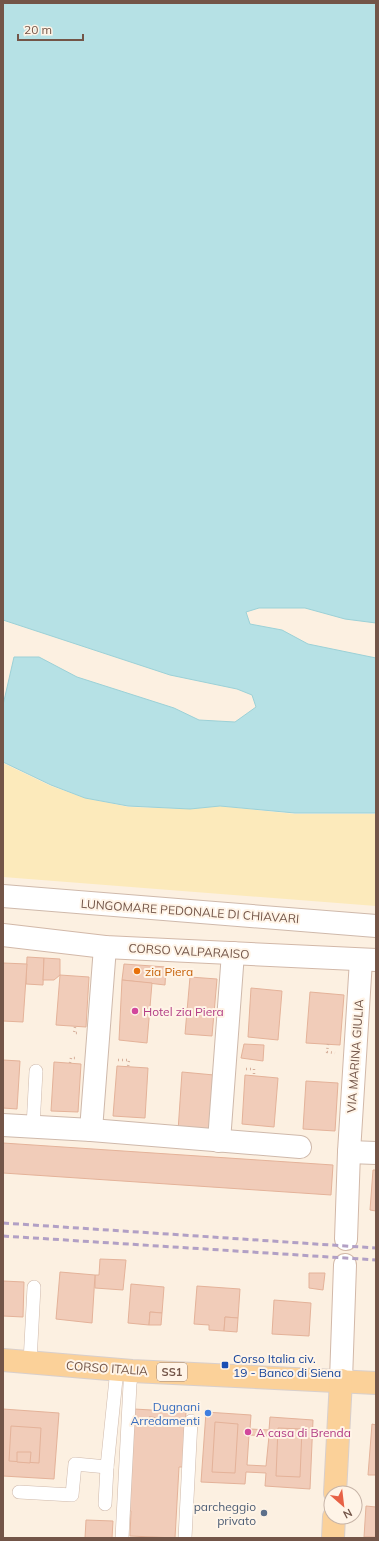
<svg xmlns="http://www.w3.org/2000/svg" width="379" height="1541" font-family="Mulish,sans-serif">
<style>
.sand{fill:#fceabb}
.water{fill:#b6e1e5;stroke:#9cd1d7}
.building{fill:#f1ccb9;stroke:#e4b299;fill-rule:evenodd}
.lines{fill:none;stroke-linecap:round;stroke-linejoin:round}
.lane-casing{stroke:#cfb9ab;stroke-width:14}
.street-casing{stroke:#cfb9ab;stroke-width:24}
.secondary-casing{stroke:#d2b8a8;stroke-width:24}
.primary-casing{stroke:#d8cfcc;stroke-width:24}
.path{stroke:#d6b09c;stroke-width:2.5;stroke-dasharray:1 3;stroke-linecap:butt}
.lane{stroke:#fff;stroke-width:13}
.street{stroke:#fff;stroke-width:22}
.secondary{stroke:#fff;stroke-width:22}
.primary{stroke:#fbd199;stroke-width:22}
.rail{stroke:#b2a0c5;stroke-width:3;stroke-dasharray:6 4;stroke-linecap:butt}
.food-dot{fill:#e8710a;stroke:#fff4e7;stroke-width:1.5}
.hotel-dot{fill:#d1479c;stroke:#fff4e7;stroke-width:1.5}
.transit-dot{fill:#1a4fb4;stroke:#fff4e7;stroke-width:1.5}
.shop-dot{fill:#3f7fe0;stroke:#fff4e7;stroke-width:1.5}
.service-dot{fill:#5c6f8a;stroke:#fff4e7;stroke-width:1.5}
.labels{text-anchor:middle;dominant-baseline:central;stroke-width:4;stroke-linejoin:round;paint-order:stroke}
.shield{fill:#fff4e7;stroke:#9d8578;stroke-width:1}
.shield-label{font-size:11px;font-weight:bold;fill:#735548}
.street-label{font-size:12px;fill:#735548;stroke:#fff4e7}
.food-label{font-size:12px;fill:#c56008;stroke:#fff4e7;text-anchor:start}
.hotel-label{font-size:12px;fill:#b23c85;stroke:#fff4e7;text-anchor:start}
.transit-label{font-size:12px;fill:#164399;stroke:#fff4e7;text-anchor:start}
.shop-label{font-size:12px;fill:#366cbe;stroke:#fff4e7;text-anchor:end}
.service-label{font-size:12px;fill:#4e5e75;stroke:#fff4e7;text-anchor:end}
</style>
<rect width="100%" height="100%" fill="#fcf0e1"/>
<!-- sand -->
<polygon class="sand" points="3,763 51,786 85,798 129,807 191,809 220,806 295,814 376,814 376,906 3,877"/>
<!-- water -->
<polygon class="water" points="3,3 376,3 376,623 345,619 305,608 259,608 246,612 250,624 282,630 308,644 376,658 376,813 295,813 220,806 190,809 128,806 85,798 51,785 3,762 3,705 14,657 39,657 77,677 174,708 199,720 235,722 256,707 252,695 237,689 170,675 3,620"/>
<!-- building -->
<g class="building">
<polygon points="27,957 44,958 43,985 26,984"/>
<polygon points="44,958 60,959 60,975 54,980 43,980"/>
<polygon points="3,963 27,964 23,1022 3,1021"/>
<polygon points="124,964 166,967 165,985 122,980"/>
<polygon points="60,975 89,977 86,1027 56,1025"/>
<polygon points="190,977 217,979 212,1036 185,1034"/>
<polygon points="122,980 152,983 147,1043 119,1040"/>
<polygon points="251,988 282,991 278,1040 248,1037"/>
<polygon points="310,992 344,995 340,1045 306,1043"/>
<polygon points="244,1044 264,1045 263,1061 241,1058"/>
<polygon points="3,1060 20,1061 17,1109 3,1108"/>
<polygon points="54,1062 81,1064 78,1112 51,1111"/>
<polygon points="117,1066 148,1068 145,1118 113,1116"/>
<polygon points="182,1072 214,1075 209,1133 178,1131"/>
<polygon points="245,1075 278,1078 274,1127 242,1124"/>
<polygon points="306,1081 338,1083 335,1131 303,1129"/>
<polygon points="3,1143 333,1165 331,1195 3,1173"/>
<polygon points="373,1170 376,1170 376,1211 370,1210"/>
<polygon points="100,1259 126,1260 123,1290 95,1288 95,1275 99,1275"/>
<polygon points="60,1272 95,1275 92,1323 56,1319"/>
<polygon points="309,1273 325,1273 323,1290 309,1288"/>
<polygon points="3,1281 24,1282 23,1317 3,1316"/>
<polygon points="131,1284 164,1287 162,1313 150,1312 149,1325 128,1323"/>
<polygon points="197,1286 240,1289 238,1318 225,1317 224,1331 209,1330 209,1325 194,1324"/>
<polygon points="274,1300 311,1303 309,1336 272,1334"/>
<polygon points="150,1312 162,1313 161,1325 149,1325"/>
<polygon points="225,1317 238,1318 237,1332 224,1331"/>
<polygon points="3,1409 59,1413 54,1479 3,1476"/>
<polygon points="134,1409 186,1412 185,1426 171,1425 171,1419 149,1417 148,1425 133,1424"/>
<path d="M206,1412L251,1415L250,1429L269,1430L270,1417L313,1420L310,1489L265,1486L266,1473L246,1472L245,1484L201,1482ZM249,1435L269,1436L266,1466L247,1465Z"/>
<polygon points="149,1417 171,1419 171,1425 185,1426 183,1467 179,1467 175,1538 130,1536 131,1511 128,1510 133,1424 148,1425"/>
<polygon points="215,1422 238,1424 235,1473 212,1472"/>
<polygon points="372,1424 376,1425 376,1475 368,1475"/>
<polygon points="11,1426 41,1428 39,1463 9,1461"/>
<polygon points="278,1428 302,1429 300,1477 276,1476"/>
<polygon points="17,1452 31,1452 30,1463 17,1462"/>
<polygon points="366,1506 376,1507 376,1537 364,1537"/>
<polygon points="86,1520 113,1521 112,1538 85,1538"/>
</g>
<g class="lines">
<defs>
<g id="lane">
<polyline points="33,1127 36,1071"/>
<polyline points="30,1362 34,1287"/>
<polyline points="19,1492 72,1495 75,1464 107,1467 117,1369"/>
<polyline points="105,1504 107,1467"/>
<polyline points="122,1538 130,1384 132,1371"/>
<polyline points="185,1538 191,1421"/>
</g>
<g id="street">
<polyline points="3,896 376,926"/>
<polyline points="3,1125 91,1130 300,1147"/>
<polyline points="91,1130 105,947"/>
<polyline points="219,1141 233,953"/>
<polyline points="349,1152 376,1153"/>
</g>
<g id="secondary">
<polyline points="3,935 105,947 376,960"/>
<polyline points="346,1239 349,1152 361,960"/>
<polyline points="341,1380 345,1265"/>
</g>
<g id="primary">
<polyline points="3,1360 132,1371 376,1383"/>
<polyline points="335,1493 341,1380"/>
<polyline points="333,1538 334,1517"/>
</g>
</defs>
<!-- lane casing -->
<use href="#lane" class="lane-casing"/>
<!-- street casing -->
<use href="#street" class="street-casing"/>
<!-- secondary casing -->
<use href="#secondary" class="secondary-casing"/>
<!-- primary casing -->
<use href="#primary" class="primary-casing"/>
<!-- path -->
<g class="path">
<polyline points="75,1027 74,1033 78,1033"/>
<polyline points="328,1044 327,1052 335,1053"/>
<polyline points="118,1060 129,1060 128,1067"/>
<polyline points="70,1063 71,1058 75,1058"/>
<polyline points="246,1069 254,1069 254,1076"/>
</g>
<!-- lane -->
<use href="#lane" class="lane"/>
<!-- street -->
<use href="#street" class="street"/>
<!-- secondary -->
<use href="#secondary" class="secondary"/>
<!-- primary -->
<use href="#primary" class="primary"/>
<!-- rail -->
<g class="rail">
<polyline points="3,1223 376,1248"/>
<polyline points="3,1236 376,1260"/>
</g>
</g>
<!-- markers -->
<circle class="food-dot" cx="137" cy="971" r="4"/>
<g class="hotel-dot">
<circle cx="135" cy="1011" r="4"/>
<circle cx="248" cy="1432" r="4"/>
</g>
<rect class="transit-dot" x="221" y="1361" width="8" height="8" rx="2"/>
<circle class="shop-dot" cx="208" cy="1413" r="4"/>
<circle class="service-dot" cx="264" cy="1513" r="4"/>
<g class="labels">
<!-- shield labels -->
<rect class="shield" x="157" y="1363" width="30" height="18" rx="3"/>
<g class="shield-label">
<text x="172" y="1372">SS1</text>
</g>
<!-- street labels -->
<g class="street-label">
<text transform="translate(190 911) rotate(4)">LUNGOMARE PEDONALE DI CHIAVARI</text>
<text transform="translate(189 951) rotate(3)">CORSO VALPARAISO</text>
<text transform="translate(355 1056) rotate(-86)">VIA MARINA GIULIA</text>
<text transform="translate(107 1368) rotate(4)">CORSO ITALIA</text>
</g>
<!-- food labels -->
<g class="food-label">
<text x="145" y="971">zia Piera</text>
</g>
<!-- hotel labels -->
<g class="hotel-label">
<text x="143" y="1011">Hotel zia Piera</text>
<text x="256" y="1432">A casa di Brenda</text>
</g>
<!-- transit labels -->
<g class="transit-label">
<text x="233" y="1358">Corso Italia civ.<tspan x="233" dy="14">19 - Banco di Siena</tspan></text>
</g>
<!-- shop labels -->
<g class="shop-label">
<text x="200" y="1406">Dugnani<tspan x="200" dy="14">Arredamenti</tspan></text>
</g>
<!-- service labels -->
<g class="service-label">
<text x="256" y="1506">parcheggio<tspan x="256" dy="14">privato</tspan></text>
</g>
</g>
<!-- border -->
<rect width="379" height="1541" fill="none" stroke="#735548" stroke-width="8"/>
<!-- north arrow -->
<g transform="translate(343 1505) rotate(152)"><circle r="19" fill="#fff4e7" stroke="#c7b4a7"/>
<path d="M0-3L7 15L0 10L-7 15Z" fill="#e76145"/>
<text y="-6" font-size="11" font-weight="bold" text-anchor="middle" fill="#735548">N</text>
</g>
<!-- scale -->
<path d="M18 34v6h65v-6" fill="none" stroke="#735548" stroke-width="2"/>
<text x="24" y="34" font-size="12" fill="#735548" stroke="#fff4e7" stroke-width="3" paint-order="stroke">20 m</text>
</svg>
